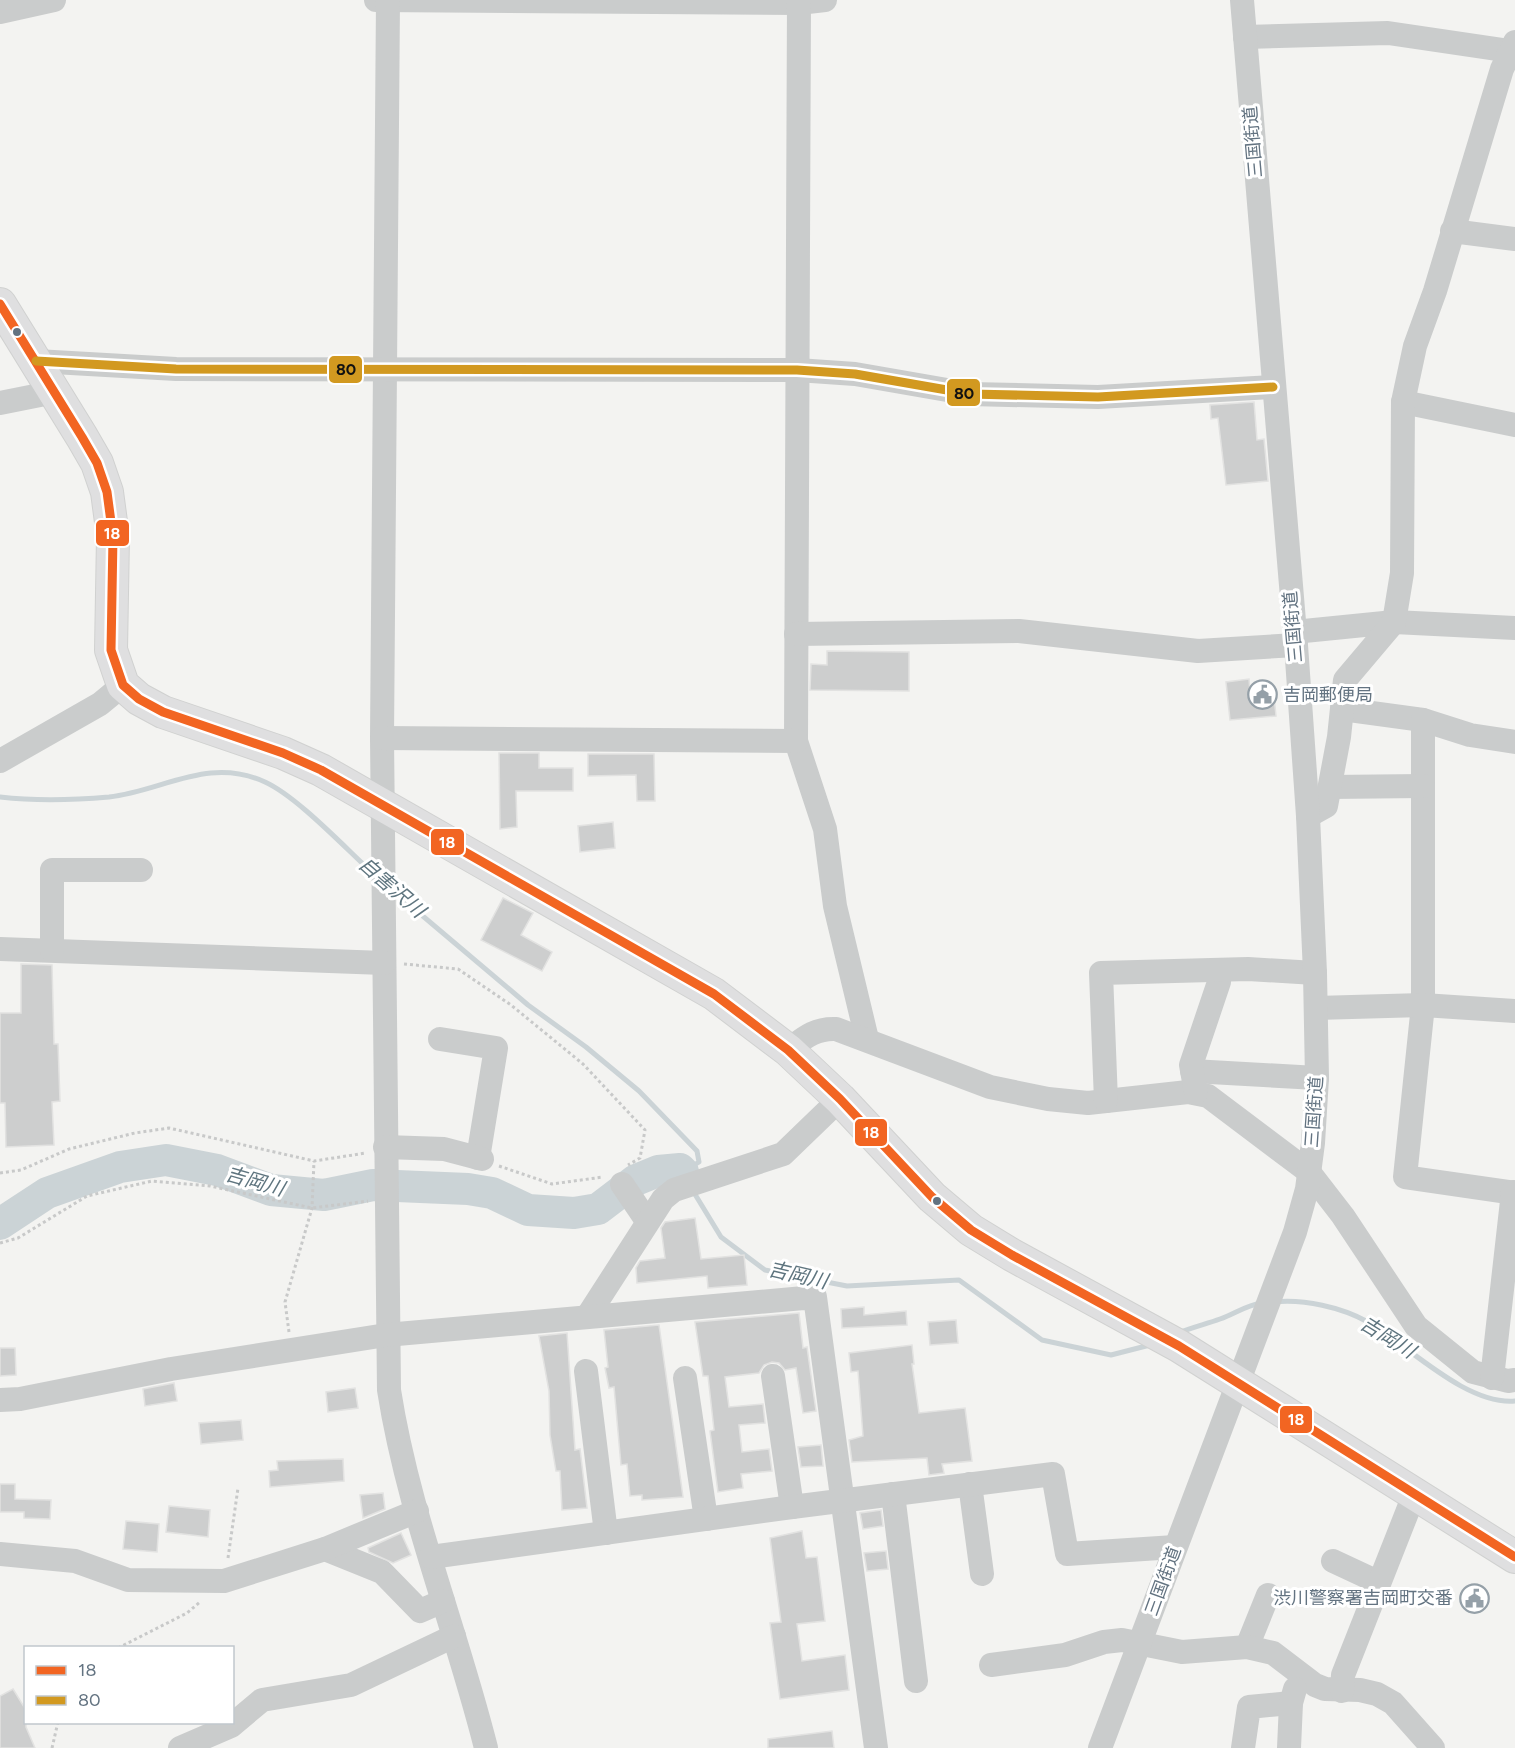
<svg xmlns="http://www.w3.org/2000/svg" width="1515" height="1748" font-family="Figtree,'Noto Sans JP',sans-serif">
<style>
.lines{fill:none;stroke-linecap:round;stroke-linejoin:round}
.stream{stroke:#cbd3d6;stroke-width:5}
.river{stroke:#cbd3d6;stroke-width:32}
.building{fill:#cdcece;stroke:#e2e2e1;stroke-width:1.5}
.major-casing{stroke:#d0d1d0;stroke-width:34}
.path{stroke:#c8c9c9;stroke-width:3;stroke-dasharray:3 3;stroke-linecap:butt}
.minor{stroke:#cacccc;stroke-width:24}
.major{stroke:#dfdfe0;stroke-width:32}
.bus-1-casing{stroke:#fff;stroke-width:14}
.bus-2-casing{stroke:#fff;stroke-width:14}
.bus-1{stroke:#f26522;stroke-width:9}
.bus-2{stroke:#d29920;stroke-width:9}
.bus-dot{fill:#637381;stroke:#fff;stroke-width:2}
.labels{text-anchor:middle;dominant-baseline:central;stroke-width:6;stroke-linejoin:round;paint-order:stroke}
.street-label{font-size:18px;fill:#637381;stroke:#fff}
.poi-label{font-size:18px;fill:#637381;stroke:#fff;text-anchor:start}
.water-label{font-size:20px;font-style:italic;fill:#5f757f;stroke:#fff}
.line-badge{stroke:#fff;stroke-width:2}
.badge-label{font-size:16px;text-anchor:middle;font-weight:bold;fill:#fff}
.pale-badge-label{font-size:16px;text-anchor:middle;font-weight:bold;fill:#111}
</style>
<rect width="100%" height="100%" fill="#f3f3f1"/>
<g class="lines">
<!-- stream -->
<g class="stream">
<path d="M0,797C35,801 74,800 109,797C163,791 208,756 265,782C298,797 347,850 376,876"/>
<polyline points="392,890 528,1005 586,1047 639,1091 697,1151 699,1162 683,1172 687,1180"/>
<polyline points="693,1191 721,1237 765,1270 847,1286 959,1280 1042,1340 1111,1355 1150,1345"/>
<path d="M1274,1302C1304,1299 1341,1307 1368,1322C1410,1347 1466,1405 1515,1401"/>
<path d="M1178,1333C1193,1327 1206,1324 1220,1319C1235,1314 1246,1305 1262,1303"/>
</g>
<!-- river -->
<polyline class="river" points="0,1224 47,1193 120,1167 166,1160 217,1170 271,1190 324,1195 373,1185 468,1189 492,1193 528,1210 574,1213 598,1209 636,1180 658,1171 680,1169 683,1172"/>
</g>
<!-- building -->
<g class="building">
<polygon points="1254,402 1257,440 1264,439 1268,481 1226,485 1218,418 1211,419 1210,405"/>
<polygon points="827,651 909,652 909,691 810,690 811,664 827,665"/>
<polygon points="1249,679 1250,692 1266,691 1266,697 1274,696 1276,716 1230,720 1226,682"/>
<polygon points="499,753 539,753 539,768 573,768 573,791 516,791 517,827 500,829"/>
<polygon points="588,754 654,754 655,801 637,801 636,775 588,776"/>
<polygon points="613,822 615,848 580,852 578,826"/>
<polygon points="503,898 533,913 521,935 552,952 542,971 481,940"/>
<polygon points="21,964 52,965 54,1044 58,1044 60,1101 52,1102 54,1145 6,1147 5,1103 0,1103 0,1013 21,1013"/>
<polygon points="695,1218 701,1259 744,1255 747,1285 708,1288 707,1276 637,1283 636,1268 640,1261 665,1258 661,1228 665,1222"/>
<polygon points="864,1307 864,1315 906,1311 907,1325 842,1328 841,1309"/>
<polygon points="799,1313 803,1348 807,1347 816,1411 803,1413 796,1368 785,1370 779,1363 772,1362 764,1365 759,1373 725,1377 729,1407 763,1404 765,1423 739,1425 742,1452 769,1449 772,1471 741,1474 743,1488 718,1492 710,1431 714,1430 708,1376 703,1376 695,1322"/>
<polygon points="956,1320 958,1343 930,1345 928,1322"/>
<polygon points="659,1325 683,1497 642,1500 642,1495 630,1496 627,1464 621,1465 614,1387 609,1388 605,1368 608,1367 604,1330"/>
<polygon points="567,1333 575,1450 580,1449 587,1508 562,1510 560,1471 556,1471 550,1435 549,1391 539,1336"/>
<polygon points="912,1345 914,1364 912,1364 919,1413 965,1408 972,1461 942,1464 944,1473 929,1475 927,1458 852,1462 849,1440 863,1436 858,1371 851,1372 849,1353"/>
<polygon points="0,1348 15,1348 16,1375 0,1376"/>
<polygon points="174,1383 177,1401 145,1406 143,1389"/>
<polygon points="355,1388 358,1408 328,1412 326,1392"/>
<polygon points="241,1420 243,1440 201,1444 199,1423"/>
<polygon points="821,1445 823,1466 801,1467 798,1447"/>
<polygon points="343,1459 344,1481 270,1487 269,1471 278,1470 277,1461"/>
<polygon points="0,1484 15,1484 15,1499 51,1500 50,1519 24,1518 24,1512 0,1512"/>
<polygon points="383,1493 385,1509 363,1518 360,1495"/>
<polygon points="169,1506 210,1510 208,1537 166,1532"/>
<polygon points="881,1510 883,1526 863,1529 860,1513"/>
<polygon points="126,1521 159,1524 157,1552 123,1549"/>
<polygon points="802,1531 806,1558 817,1557 825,1621 797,1624 802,1661 845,1655 849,1690 780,1699 770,1623 781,1622 770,1538"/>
<polygon points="401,1533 411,1555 393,1563 369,1552 368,1548"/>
<polygon points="886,1551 888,1569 867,1571 864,1553"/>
<polygon points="13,1689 26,1710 26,1727 35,1748 0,1748 0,1696"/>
<polygon points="832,1731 834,1748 768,1748 768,1739"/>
</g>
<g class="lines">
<defs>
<polyline id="major" points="0,304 82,437 97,463 107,492 113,537 111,650 123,685 139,699 163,712 283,753 321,770 714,994 788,1050 840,1099 932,1197 971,1230 1012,1255 1179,1346 1515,1557"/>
</defs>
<!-- major casing -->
<use href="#major" class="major-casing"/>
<!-- path -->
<g class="path">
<polyline points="404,964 458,969 511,1005 583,1064 645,1130 640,1158 628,1165"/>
<polyline points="499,1166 552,1184 603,1177"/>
<polyline points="0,1173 21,1170 69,1149 135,1133 169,1128 314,1161 366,1153"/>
<polyline points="0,1243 18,1238 87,1196 152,1181 210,1186 312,1208 368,1201"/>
<polyline points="289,1332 285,1302 312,1208 314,1161"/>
<polyline points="228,1558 238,1488"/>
<polyline points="118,1648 187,1613 200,1602"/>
<polyline points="52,1748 58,1722"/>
</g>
<!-- minor -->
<g class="minor">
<polyline points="376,0 799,3 825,0"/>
<path d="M388,0L382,738L389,1390C408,1512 456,1628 486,1748"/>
<polyline points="799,0 796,741 825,829 835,906 867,1039"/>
<polyline points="0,12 54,0"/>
<polyline points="1245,37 1388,33 1510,51"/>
<polyline points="1452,231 1515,239"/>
<polyline points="36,361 176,369 797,370 855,374 970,394 1098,397 1273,387"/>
<polyline points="1403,402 1515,425"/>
<polyline points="0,403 55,392"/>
<polyline points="1294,632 1394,622 1515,628"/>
<polyline points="796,634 1019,631 1198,651 1296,645"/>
<polyline points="1342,709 1423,720 1470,735 1515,742"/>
<polyline points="1423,720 1423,1005 1405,1177 1515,1193"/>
<polyline points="382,738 796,741"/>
<polyline points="0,761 100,704 123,685"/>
<polyline points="1330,787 1423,786"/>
<polyline points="1308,816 1326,806 1339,737 1345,680 1394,622 1402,573 1403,402 1415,346 1435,291 1502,69 1515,42"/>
<polyline points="0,949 384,963"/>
<polyline points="52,950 52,870 141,870"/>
<polyline points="1316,1008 1423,1005 1515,1011"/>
<polyline points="440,1039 496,1048 478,1158"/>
<path d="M788,1050C804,1038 815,1028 836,1029L990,1087L1048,1099L1088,1103L1188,1092L1208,1096L1309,1172L1343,1216L1416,1326L1473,1372L1508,1381L1515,1380"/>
<polyline points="1192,1071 1317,1078"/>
<polyline points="1196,1093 1191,1065 1219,982 1218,970"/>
<polyline points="1106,1101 1101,973 1248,969 1315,973"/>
<polyline points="385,1147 444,1149 482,1159"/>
<polyline points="622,1184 647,1221"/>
<polyline points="587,1317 663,1199 674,1190 783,1154 840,1099"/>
<polyline points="586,1371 606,1533"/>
<polyline points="773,1376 792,1507"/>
<polyline points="685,1378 706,1519"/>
<polyline points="1492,1378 1513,1192"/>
<polyline points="0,1400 20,1399 171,1369 386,1335 815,1297 876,1748"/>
<polyline points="970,1484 982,1574"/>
<polyline points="893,1494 916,1681"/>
<polyline points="325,1549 382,1572 420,1611 443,1601"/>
<polyline points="0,1554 75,1561 128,1580 224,1581 325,1549 417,1511"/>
<polyline points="431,1557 792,1507 1053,1474 1067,1554 1175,1547"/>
<polyline points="1333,1561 1378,1582"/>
<polyline points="1247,1647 1268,1595"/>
<polyline points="991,1665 1065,1655 1104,1642 1122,1640 1182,1652 1247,1647 1273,1653 1315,1685 1325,1689 1360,1690 1377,1694 1393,1703 1433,1748"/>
<polyline points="1342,1691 1343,1675 1414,1495"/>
<polyline points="180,1748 231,1726 262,1700 351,1685 454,1636"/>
<polyline points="1100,1748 1295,1232 1307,1189 1313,1143 1317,1078 1315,973 1308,816 1296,645 1242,0"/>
<polyline points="1243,1748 1249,1707 1291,1703"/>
<polyline points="1289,1748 1291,1703 1295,1689"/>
</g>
<!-- major -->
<use href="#major" class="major"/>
<defs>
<polyline id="bus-1" points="0,304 82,437 97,463 107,492 113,537 111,650 123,685 139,699 163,712 283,753 321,770 714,994 788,1050 840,1099 932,1197 971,1230 1012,1255 1179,1346 1515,1557"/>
<polyline id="bus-2" points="36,361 176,369 797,370 855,374 970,394 1098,397 1273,387"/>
</defs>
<!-- bus-1 casing -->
<use href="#bus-1" class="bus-1-casing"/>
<!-- bus-2 casing -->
<use href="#bus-2" class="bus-2-casing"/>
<!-- bus-1 -->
<use href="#bus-1" class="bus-1"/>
<!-- bus-2 -->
<use href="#bus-2" class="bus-2"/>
</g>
<!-- icons -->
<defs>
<symbol id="civic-ring" viewBox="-11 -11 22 22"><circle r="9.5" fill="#fff" stroke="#95a0a8" stroke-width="1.5"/><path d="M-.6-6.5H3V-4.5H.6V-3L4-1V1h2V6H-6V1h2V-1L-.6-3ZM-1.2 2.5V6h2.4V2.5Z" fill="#95a0a8"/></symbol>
</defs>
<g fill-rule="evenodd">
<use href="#civic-ring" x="1246" y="678" width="33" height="33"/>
<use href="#civic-ring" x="1458" y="1582" width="33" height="33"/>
</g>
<!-- markers -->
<g class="bus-dot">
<circle cx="17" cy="332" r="5"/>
<circle cx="937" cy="1201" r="5"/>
</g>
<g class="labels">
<!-- street labels -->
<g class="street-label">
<text transform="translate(1253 142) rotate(-95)">三国街道</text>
<text transform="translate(1293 627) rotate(-95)">三国街道</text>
<text transform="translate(1314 1112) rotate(-86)">三国街道</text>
<text transform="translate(1163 1581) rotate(-70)">三国街道</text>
</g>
<!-- poi labels -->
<g class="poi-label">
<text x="1283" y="695">吉岡郵便局</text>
<text x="1453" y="1598" text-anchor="end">渋川警察署吉岡町交番</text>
</g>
<!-- water labels -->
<g class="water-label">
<text transform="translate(392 887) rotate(41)">自害沢川</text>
<text transform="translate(255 1181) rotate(16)">吉岡川</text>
<text transform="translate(798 1275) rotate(13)">吉岡川</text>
<text transform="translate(1388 1337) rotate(32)">吉岡川</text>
</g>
</g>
<g class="line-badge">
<rect x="328" y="355" width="35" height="29" rx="6" fill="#d29920"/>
<rect x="946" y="378" width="35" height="29" rx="6" fill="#d29920"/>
<rect x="95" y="519" width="35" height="28" rx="6" fill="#f26522"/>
<rect x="430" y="828" width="35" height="28" rx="6" fill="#f26522"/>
<rect x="854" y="1118" width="34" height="29" rx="6" fill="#f26522"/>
<rect x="1279" y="1405" width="34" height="29" rx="6" fill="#f26522"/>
</g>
<g class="badge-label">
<text x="112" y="539">18</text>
<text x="447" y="848">18</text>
<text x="871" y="1138">18</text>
<text x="1296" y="1425">18</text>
</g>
<g class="pale-badge-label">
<text x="346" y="375">80</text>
<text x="964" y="399">80</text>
</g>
<!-- legend -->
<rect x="24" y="1646" width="210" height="78" fill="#ffffff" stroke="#c1c7cd" stroke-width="1.5"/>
<rect x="36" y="1666" width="30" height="9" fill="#f26522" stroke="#c1c7cd" stroke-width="1.5"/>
<text x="78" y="1676" font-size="18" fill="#637381">18</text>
<rect x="36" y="1696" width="30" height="9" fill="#d29920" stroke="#c1c7cd" stroke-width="1.5"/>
<text x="78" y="1706" font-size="18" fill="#637381">80</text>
</svg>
